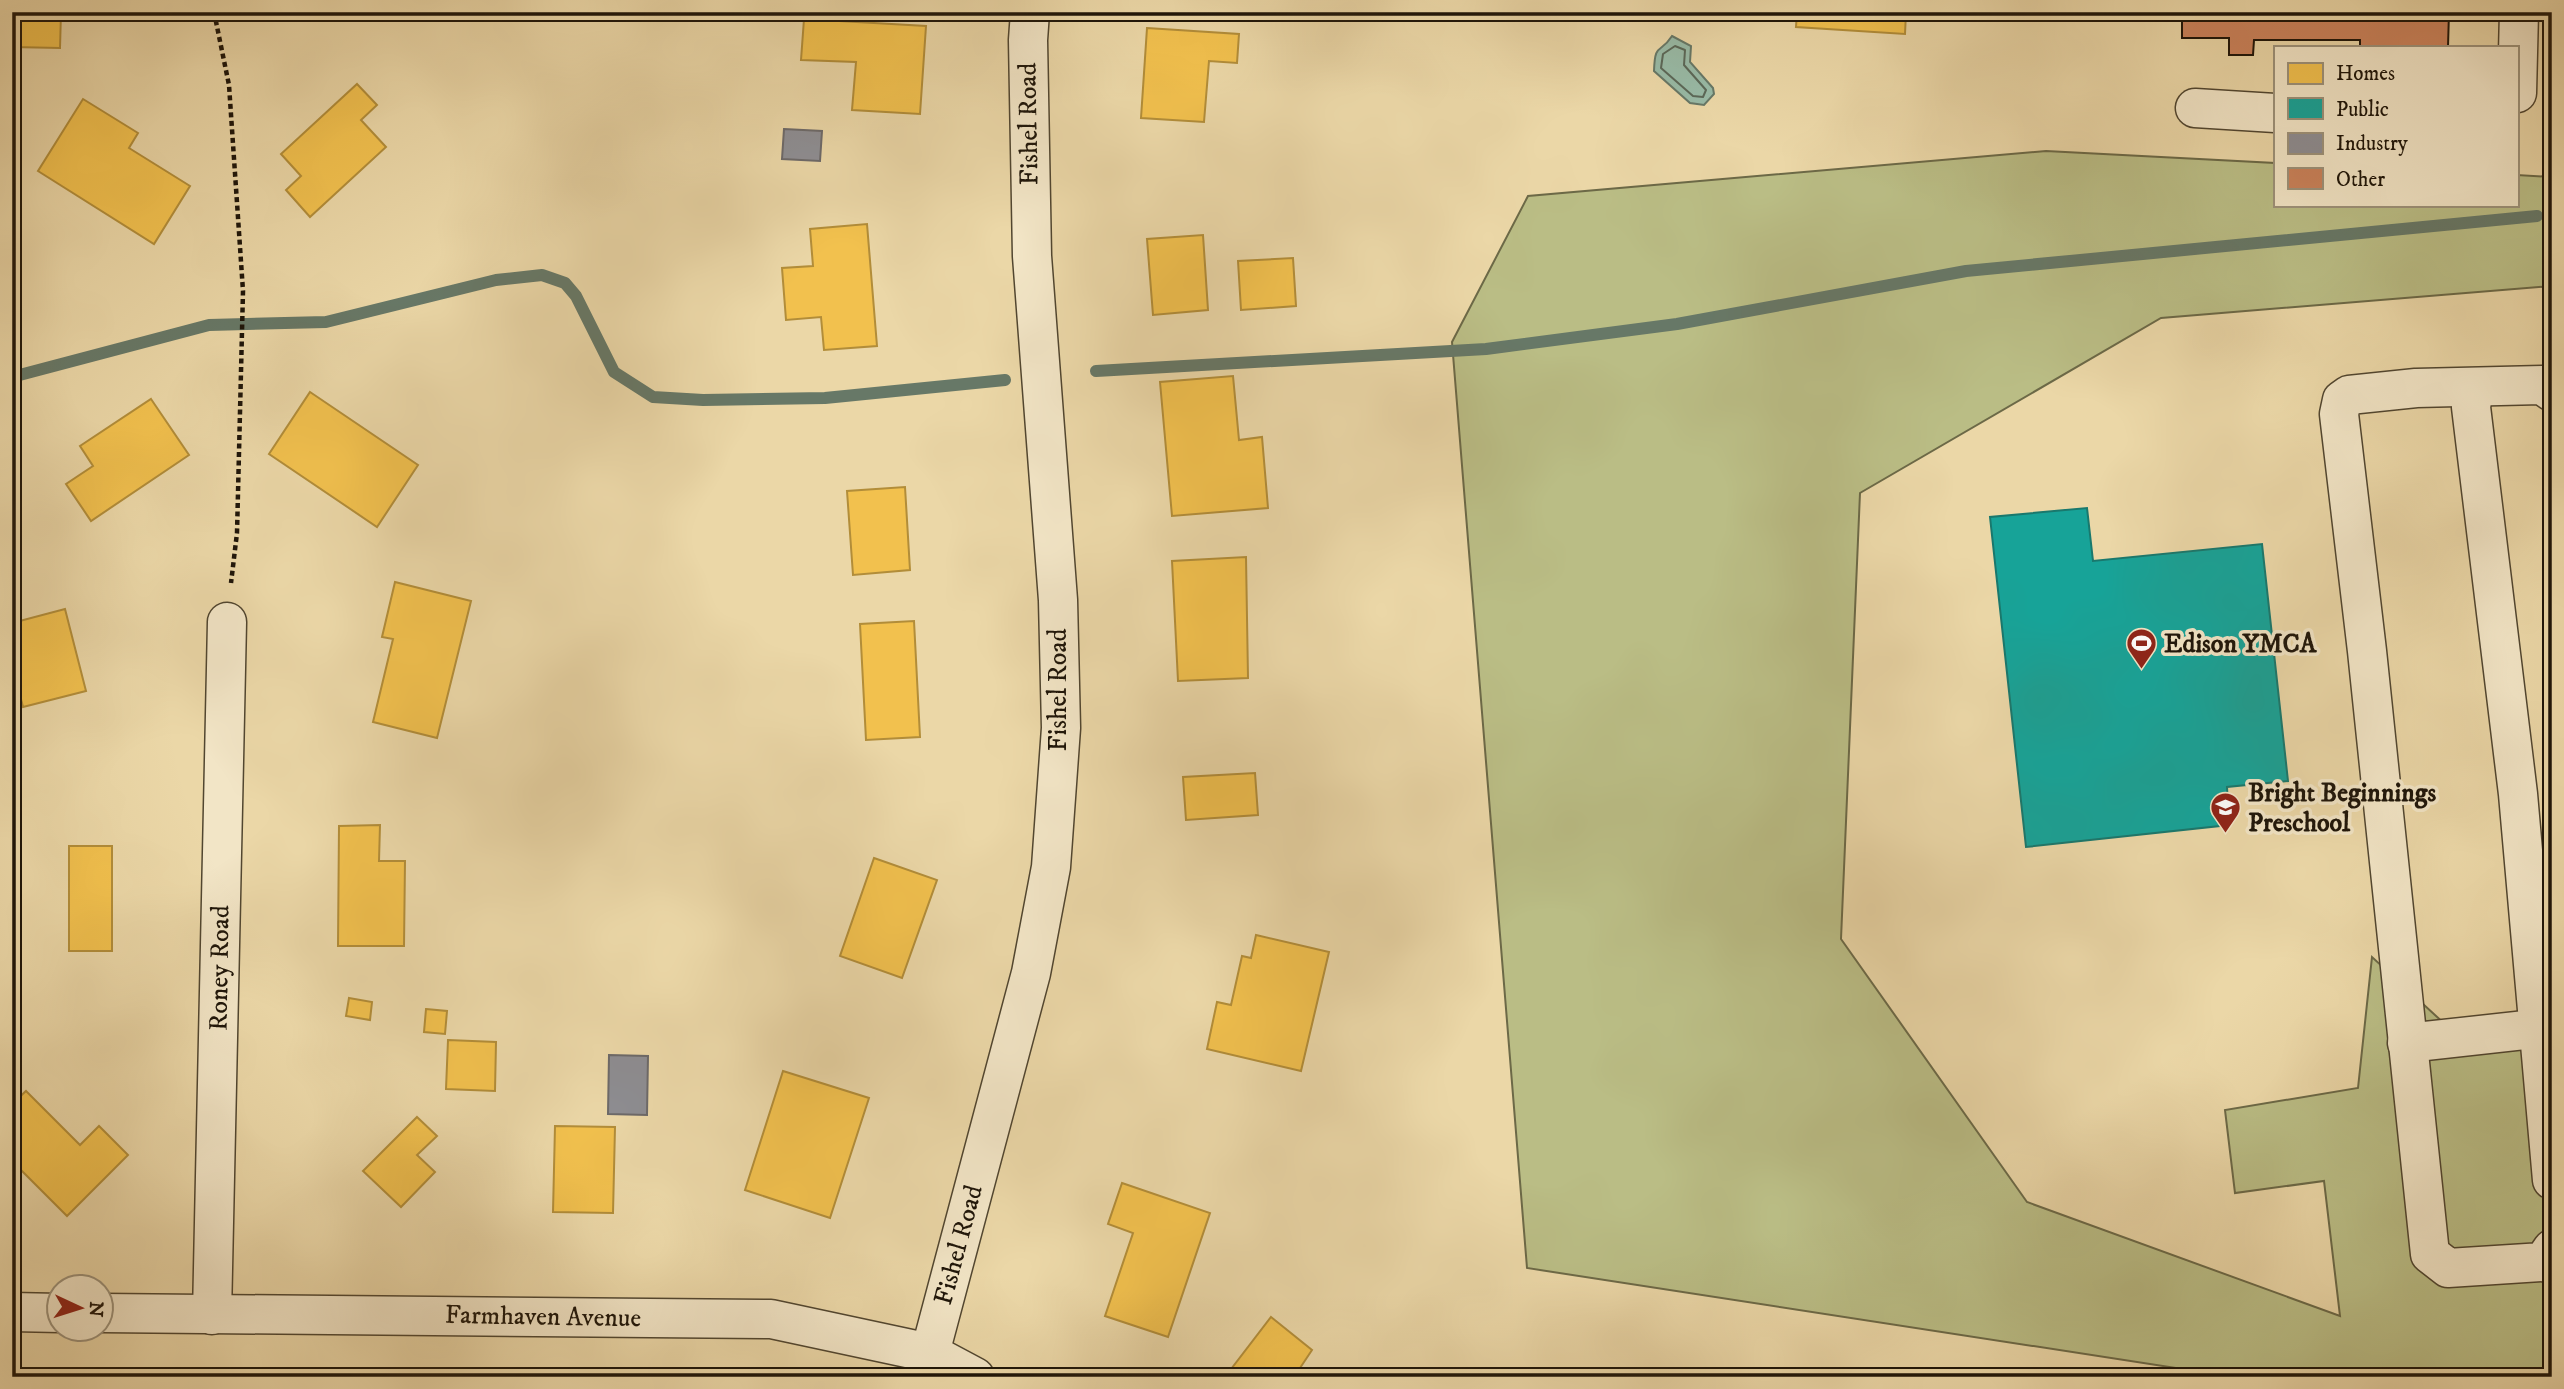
<svg xmlns="http://www.w3.org/2000/svg" width="2564" height="1389" font-family="'IM FELL DW Pica',serif">
<style>
.green{fill:#babd85;stroke:#6c6947;stroke-width:2}
.water{fill:#98baa6;stroke:#677867;stroke-width:2}
.homes{fill:#f2c14e;stroke:#b28d39;stroke-width:2}
.public{fill:#17a398;stroke:#19786d;stroke-width:2}
.industry{fill:#8d8d92;stroke:#6c6969;stroke-width:2}
.lines{fill:none;stroke-linecap:round;stroke-linejoin:round}
.shore{stroke:#5b6858;stroke-width:2}
.stream{stroke:#677867;stroke-width:12}
.building{fill:#ca825b;stroke:#1e1509;stroke-width:2}
.minor-casing{stroke:#514630;stroke-width:41}
.path{stroke:#1e1509;stroke-width:4.5;stroke-dasharray:5 3.5;stroke-linecap:butt}
.minor{stroke:#f2e5c6;stroke-width:38}
.labels{text-anchor:middle;dominant-baseline:central;stroke-width:7;stroke-linejoin:round;paint-order:stroke}
.street-label{font-size:26px;fill:#1e1509;stroke:#f2e5c6}
.poi-label{font-size:26px;font-weight:bold;fill:#1e1509;stroke:#f2e5c6;text-anchor:start}
</style>
<rect width="100%" height="100%" fill="#ebd7a7"/>
<filter id="stains"><feTurbulence type="fractalNoise" baseFrequency=".00286" numOctaves="4"/><feColorMatrix values="0 0 0 0 .2 0 0 0 0 .09 0 0 0 0 .02 0 0 0 .5 -.17"/></filter>
<radialGradient id="worn" r=".72"><stop offset=".6" stop-color="#630" stop-opacity="0"/><stop offset="1" stop-color="#630" stop-opacity=".3"/></radialGradient>
<!-- green -->
<polygon class="green" points="2046,151 2275,163 2275,205 2517,205 2517,175 2552,177 2552,286 2161,318 1860,493 1841,939 2027,1202 2340,1316 2324,1181 2235,1193 2225,1110 2358,1088 2372,957 2473,1050 2552,1046 2552,1377 2234,1377 1527,1268 1452,342 1528,196"/>
<!-- water -->
<path class="water" d="M1672,36L1691,46L1690,62L1713,88L1714,94L1704,105L1690,103L1654,71C1655,41 1660,55 1672,36Z"/>
<!-- homes -->
<g class="homes">
<polygon points="12,12 61,12 60,48 12,47"/>
<polygon points="1797,12 1906,12 1905,34 1796,27"/>
<polygon points="804,19 926,26 920,114 852,110 856,62 801,60"/>
<polygon points="1147,28 1239,34 1237,63 1209,61 1204,122 1141,118"/>
<polygon points="357,84 377,105 361,120 386,147 310,217 286,190 301,176 281,154"/>
<polygon points="83,99 138,133 129,148 190,186 154,244 38,171"/>
<polygon points="867,224 877,346 824,350 821,317 786,320 782,268 813,266 810,229"/>
<polygon points="1203,235 1208,310 1153,315 1147,239"/>
<polygon points="1293,258 1296,306 1241,310 1238,261"/>
<polygon points="1233,376 1239,440 1262,437 1268,508 1172,516 1160,382"/>
<polygon points="310,392 418,465 377,527 269,454"/>
<polygon points="151,399 189,455 91,521 66,484 93,466 80,446"/>
<polygon points="905,487 910,570 853,575 847,491"/>
<polygon points="1246,557 1248,678 1178,681 1172,561"/>
<polygon points="395,582 471,601 437,738 373,722 393,639 382,637"/>
<polygon points="65,609 86,691 23,707 12,664 12,623"/>
<polygon points="914,621 920,737 866,740 860,624"/>
<polygon points="1255,773 1258,815 1186,820 1183,777"/>
<polygon points="380,825 379,861 405,861 404,946 338,946 339,826"/>
<rect x="69" y="846" width="43" height="105"/>
<polygon points="874,858 937,880 902,978 840,956"/>
<polygon points="1256,935 1329,952 1301,1071 1207,1049 1217,1002 1231,1005 1242,956 1251,958"/>
<polygon points="349,998 372,1002 370,1020 346,1016"/>
<polygon points="426,1009 447,1011 445,1034 424,1032"/>
<polygon points="448,1040 496,1042 495,1091 446,1089"/>
<polygon points="783,1071 869,1098 830,1218 745,1190"/>
<polygon points="26,1091 80,1145 99,1126 128,1155 67,1216 12,1161 12,1104"/>
<polygon points="417,1117 437,1136 417,1155 435,1172 401,1207 363,1171"/>
<polygon points="555,1126 615,1127 613,1213 553,1212"/>
<polygon points="1122,1183 1210,1213 1168,1337 1105,1316 1133,1233 1108,1224"/>
<polygon points="1271,1317 1312,1350 1294,1377 1225,1377"/>
</g>
<!-- public -->
<polygon class="public" points="2087,508 2093,561 2262,544 2288,781 2227,787 2229,825 2026,847 1990,517"/>
<!-- industry -->
<g class="industry">
<polygon points="784,129 822,131 820,161 782,159"/>
<polygon points="609,1055 648,1056 647,1115 608,1114"/>
</g>
<g class="lines">
<!-- shore -->
<polygon class="shore" points="1675,46 1685,50 1684,65 1706,90 1703,97 1693,96 1661,68 1663,54"/>
<!-- stream -->
<g class="stream">
<polyline points="1096,371 1486,349 1677,324 1966,271 2537,216"/>
<polyline points="12,377 209,325 326,322 496,280 542,275 565,283 576,296 614,372 653,397 703,400 825,398 1005,380"/>
</g>
</g>
<!-- building -->
<polygon class="building" points="2182,12 2449,12 2448,47 2360,47 2360,40 2254,40 2253,55 2229,55 2229,38 2182,38"/>
<g class="lines">
<defs>
<g id="minor">
<polyline points="2517,93 2519,12"/>
<polyline points="2195,108 2275,113"/>
<polyline points="2481,387 2473,395 2471,407 2518,794 2552,1180"/>
<polyline points="2552,392 2542,385 2416,388 2349,395 2342,400 2339,414 2367,651 2430,1254 2448,1268 2543,1262 2552,1249"/>
<polyline points="2407,1043 2552,1027"/>
<polyline points="12,1312 60,1313"/>
<polyline points="102,1313 771,1319 930,1353 975,1377"/>
<polyline points="212,1315 227,622"/>
<polyline points="930,1353 1031,973 1051,867 1061,728 1058,600 1032,256 1028,40 1030,12"/>
</g>
</defs>
<!-- minor casing -->
<use href="#minor" class="minor-casing"/>
<!-- path -->
<polyline class="path" points="214,12 229,85 243,291 237,533 231,583"/>
<!-- minor -->
<use href="#minor" class="minor"/>
</g>
<!-- icons -->
<defs>
<symbol id="stadium-pin" viewBox="-11 -11 22 30"><path d="M0 17L-7.5 6A9.5 9.5 0 1 1 7.5 6Z" fill="#8f2418" stroke="#f2e5c6"/><path d="M0-5a6.5 5 0 1 0 0 10a6.5 5 0 1 0 0-10ZM-3.5-1.8h7v3.6h-7Z" fill="#fff"/></symbol>
<symbol id="school-pin" viewBox="-11 -11 22 30"><path d="M0 17L-7.5 6A9.5 9.5 0 1 1 7.5 6Z" fill="#8f2418" stroke="#f2e5c6"/><path d="M0-5L7-2L0 1L-7-2ZM-4 1L0 2.5L4 1V4Q0 6-4 4Z" fill="#fff"/></symbol>
</defs>
<g fill-rule="evenodd">
<use href="#stadium-pin" x="2124" y="626" width="35" height="47"/>
<use href="#school-pin" x="2208" y="790" width="35" height="47"/>
</g>
<g class="labels">
<!-- street labels -->
<g class="street-label">
<text transform="translate(1029 124) rotate(-91)">Fishel Road</text>
<text transform="translate(1058 690) rotate(-90)">Fishel Road</text>
<text transform="translate(220 968) rotate(-89)">Roney Road</text>
<text transform="translate(959 1245) rotate(-75)">Fishel Road</text>
<text transform="translate(543 1317) rotate(1)">Farmhaven Avenue</text>
</g>
<!-- poi labels -->
<g class="poi-label">
<text x="2164" y="644">Edison YMCA</text>
<text x="2248" y="793">Bright Beginnings<tspan x="2248" dy="30">Preschool</tspan></text>
</g>
</g>
<!-- margin -->
<rect width="2564" height="1389" fill="none" stroke="#ebd7a7" stroke-width="42"/>
<rect x="14" y="14" width="2536" height="1361" fill="none" stroke="#1e1509" stroke-width="3.5"/>
<rect x="21" y="21" width="2522" height="1347" fill="none" stroke="#1e1509" stroke-width="2"/>
<!-- legend -->
<rect x="2274" y="46" width="245" height="161" fill="#f2e5c6" stroke="#9d927a" stroke-width="2"/>
<rect x="2288" y="63" width="35" height="21" fill="#f2c14e" stroke="#9d927a" stroke-width="2"/>
<text x="2336" y="80" font-size="21" fill="#1e1509">Homes</text>
<rect x="2288" y="98" width="35" height="21" fill="#17a398" stroke="#9d927a" stroke-width="2"/>
<text x="2336" y="116" font-size="21" fill="#1e1509">Public</text>
<rect x="2288" y="133" width="35" height="21" fill="#8d8d92" stroke="#9d927a" stroke-width="2"/>
<text x="2336" y="150" font-size="21" fill="#1e1509">Industry</text>
<rect x="2288" y="168" width="35" height="21" fill="#ca825b" stroke="#9d927a" stroke-width="2"/>
<text x="2336" y="186" font-size="21" fill="#1e1509">Other</text>
<!-- north arrow -->
<g transform="translate(80 1308) rotate(94)"><circle r="33" fill="#f2e5c6" stroke="#9d927a" stroke-width="2"/>
<path d="M0-5L12 26L0 18L-12 26Z" fill="#8f2418"/>
<text y="-10" font-size="19" font-weight="bold" text-anchor="middle" fill="#1e1509">N</text>
</g>
<rect width="100%" height="100%" filter="url(#stains)"/>
<rect width="100%" height="100%" fill="url(#worn)"/>
</svg>
